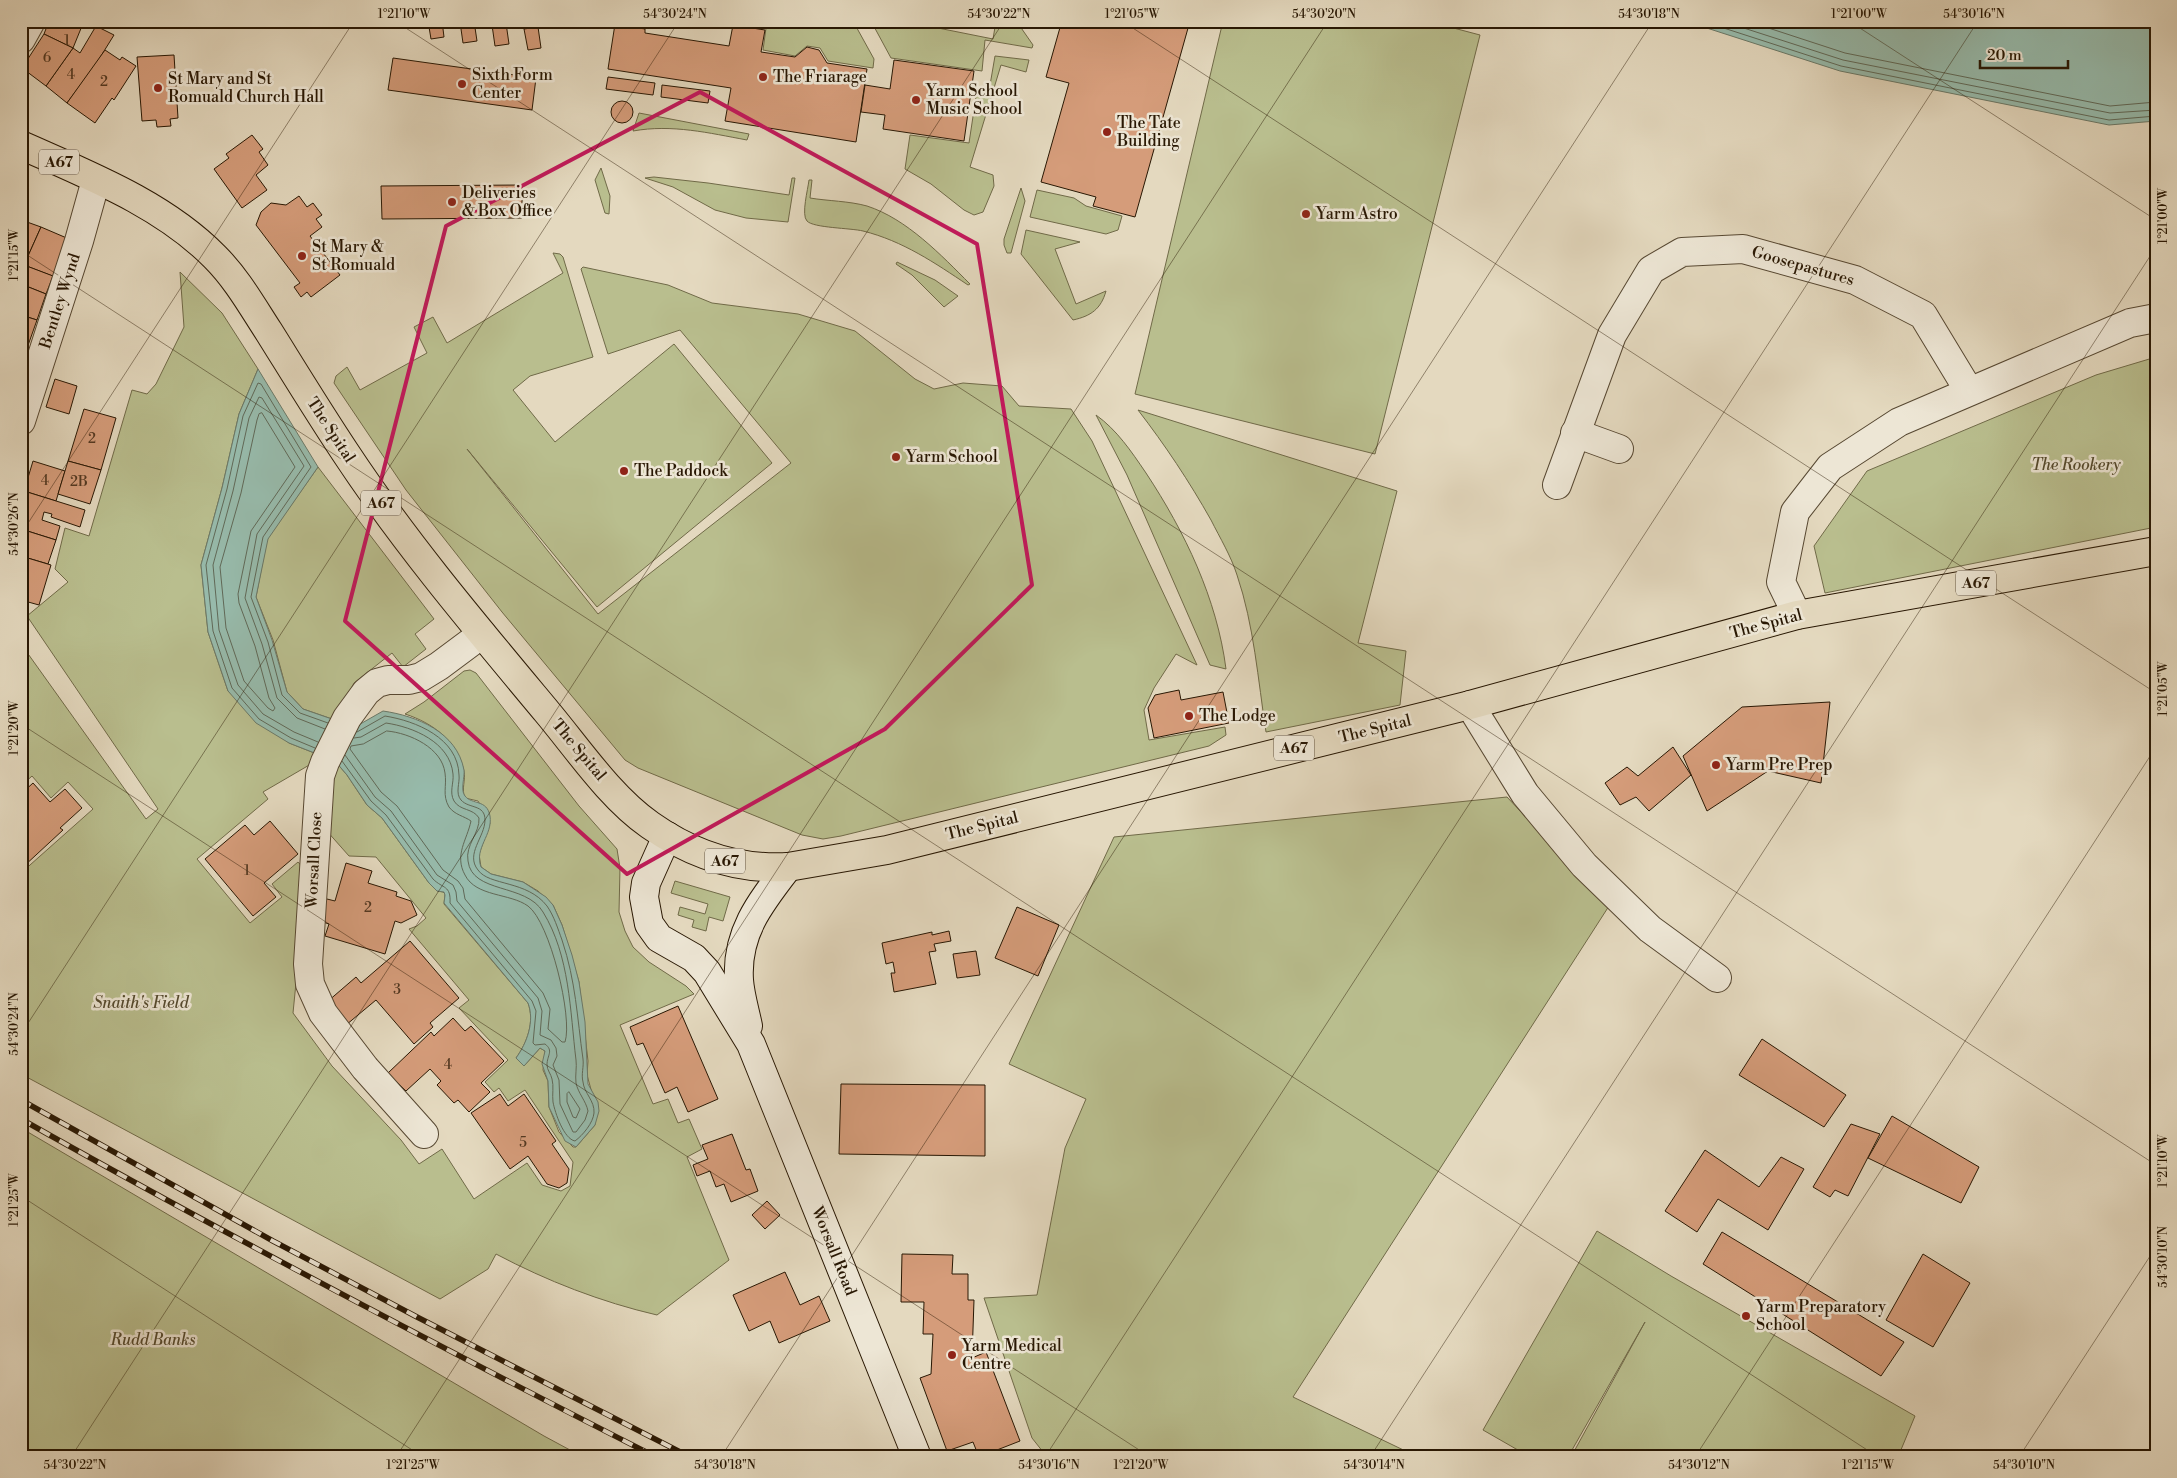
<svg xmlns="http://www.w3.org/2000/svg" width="2177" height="1478" font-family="'Libre Bodoni',serif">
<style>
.green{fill:#b9be8e;stroke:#706a48}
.water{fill:#97bbac;stroke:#6b7968}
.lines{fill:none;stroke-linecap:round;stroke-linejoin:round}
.shore{stroke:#606958;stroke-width:1}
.building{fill:#d59c7a;stroke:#281703}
.minor-casing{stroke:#574832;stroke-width:30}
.secondary-casing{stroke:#281703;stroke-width:30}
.primary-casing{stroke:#281703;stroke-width:30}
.minor{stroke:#ede6d5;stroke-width:28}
.secondary{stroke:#ede6d5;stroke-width:28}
.primary{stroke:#e4d9bf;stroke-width:28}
.rail-casing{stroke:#281703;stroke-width:5.5}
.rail{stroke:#ede6d5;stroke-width:4;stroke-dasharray:11;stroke-linecap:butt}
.marked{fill:none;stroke:#c2185b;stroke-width:4;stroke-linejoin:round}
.ticks{fill:none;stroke:#281703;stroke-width:1;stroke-opacity:0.45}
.poi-dot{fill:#8f2418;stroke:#ede6d5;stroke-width:2}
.labels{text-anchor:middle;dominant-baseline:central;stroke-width:5;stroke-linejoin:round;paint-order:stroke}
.number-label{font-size:14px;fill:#533821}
.shield{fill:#ede6d5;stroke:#635542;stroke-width:1}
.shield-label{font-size:15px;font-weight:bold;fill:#281703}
.poi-label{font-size:16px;fill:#281703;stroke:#ede6d5;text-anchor:start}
.street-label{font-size:16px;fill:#281703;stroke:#ede6d5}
.park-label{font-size:16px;font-style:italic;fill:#54492d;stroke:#ede6d5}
.neatline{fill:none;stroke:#281703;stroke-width:2}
.ticks-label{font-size:12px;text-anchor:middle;fill:#281703}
</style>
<rect width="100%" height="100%" fill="#e4d9bf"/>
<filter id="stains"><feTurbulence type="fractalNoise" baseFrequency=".004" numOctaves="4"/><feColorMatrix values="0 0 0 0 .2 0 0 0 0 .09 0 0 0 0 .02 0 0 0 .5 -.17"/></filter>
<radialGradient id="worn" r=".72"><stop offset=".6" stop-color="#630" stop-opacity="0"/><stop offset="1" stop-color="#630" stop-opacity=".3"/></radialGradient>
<!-- green -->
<g class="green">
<polygon points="767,21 853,21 874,59 873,68 828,61 820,48 807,46 795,56 763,50"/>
<polygon points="871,21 903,21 993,39 996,21 1015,21 1017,22 1033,45 1032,48 985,40 982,71 891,58"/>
<polygon points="1223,21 1427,21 1480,35 1375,454 1135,394"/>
<polygon points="995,56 1029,60 1026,72 1001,65 970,167 993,175 994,186 983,212 974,215 964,210 931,184 905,169 910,135 969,143 977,90 989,91"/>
<path d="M639,113L749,134L747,140C709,133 672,124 633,131Z"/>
<polygon points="601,168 610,196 609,214 605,213 595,180"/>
<polygon points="654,177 708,183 789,195 792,178 795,178 788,222 746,218 715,210 673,187 645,178"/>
<path d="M809,180H812L810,198C828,201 849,201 867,206C907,219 941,255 970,284L968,285C935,263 903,241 863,231C851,228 813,228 807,221C801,215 808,189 809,180Z"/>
<polygon points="1021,188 1025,201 1011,253 1007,253 1004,245 1004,239"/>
<polygon points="1037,190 1074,198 1086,206 1122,216 1118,230 1106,234 1030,217"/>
<path d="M1026,230L1080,242L1055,249L1076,304L1106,291C1101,309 1091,316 1073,320L1021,254Z"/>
<polygon points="553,253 560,254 563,257 593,357 530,376 513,390 555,442 674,344 772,463 597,607 467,449 598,614 791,463 680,330 608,354 581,269 583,267 668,285 712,303 798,314 855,331 915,379 934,389 963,383 1002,386 1019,406 1071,409 1092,441 1197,665 1176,654 1154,688 1144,710 1149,740 1225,727 1226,735 1209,746 841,836 823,839 802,835 638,768 625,760 502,612 406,490 334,383 336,376 347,367 360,390 427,353 414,327 433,317 447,343 563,273"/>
<polygon points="897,262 935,280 958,296 944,307 912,275 896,264"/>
<path d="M180,272L222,313L258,369L239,414L222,488L201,565L208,632L228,691L289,743L317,754L311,764L263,792L268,799L197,859L250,923L282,897L272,884L298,862L307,872L293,1013L332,1066L401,1140L419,1164L442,1149L474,1199L527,1163L542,1185L561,1191L570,1186L573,1162L525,1090L508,1101L499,1088L494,1092L485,1082L508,1060L459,1008L469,1000L409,929L417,926L426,918L376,857L349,856L326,830L335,761L347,775L367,805L382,818L429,883L437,891L443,892L445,894L444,904L528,1003C535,1022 527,1043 516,1058L524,1066L540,1048L545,1051L543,1070L548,1081L549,1107L559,1132L573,1147H576L595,1125L592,1093L587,1075L588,1061L579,982L562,925L553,905L538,891L523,882L491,874L481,867L479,854L490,823L478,801L465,798C461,789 466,780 464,771C457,741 433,723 405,714L424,702L464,671L470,670L476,673L579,806L617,849L620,868L619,912L625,931L633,947L649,962L686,986L694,994L620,1025L653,1104L668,1099L678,1123L689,1119L702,1149L687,1157L729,1260L657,1315C601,1302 547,1281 496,1254L488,1269L440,1299L21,1074V873L93,809L68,782L51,798L32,776L21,786V704L26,683L21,678V644L146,819L158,809L27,616L68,582L55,569L65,528L89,536L132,390L147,394L156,384L184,327Z"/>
<polygon points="2156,357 2156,527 1825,593 1814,546 1867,471 2096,375"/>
<path d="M1138,410L1397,491L1358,643L1406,651L1400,705L1266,732C1258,680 1254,625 1237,575C1231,556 1220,538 1211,520C1189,481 1165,445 1138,410Z"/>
<path d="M1096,415C1117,430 1131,451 1146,473C1185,532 1217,599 1226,669L1210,665L1127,475Z"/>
<polygon points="318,467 434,619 415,634 426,649 403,667 392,653 354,683 335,720 303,709 287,692 273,640 256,597 267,539"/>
<polygon points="1507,797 1609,906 1293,1397 1418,1457 1047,1457 1032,1438 984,1298 1037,1295 1065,1148 1086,1099 1009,1064 1114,837"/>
<polygon points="675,881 730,897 723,921 709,917 706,931 692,927 694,920 678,915 680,907 705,914 708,904 671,893"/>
<polygon points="21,1128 544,1436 583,1457 21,1457"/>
<polygon points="1597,1231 1671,1276 1915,1416 1898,1457 1571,1457 1645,1322 1568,1457 1530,1457 1483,1430"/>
</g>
<!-- water -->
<g class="water">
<polygon points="1685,21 2156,21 2156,121 2109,125 1840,71"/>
<path d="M258,369L318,467L268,539L256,597L272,640L287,692L303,709L355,727L383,711C417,716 457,732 464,770C465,777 460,790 465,796C472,805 487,799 490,816C493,835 474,848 481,867L491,874L523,882L546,897L553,905L562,925L572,955L579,982L585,1022L588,1084L598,1102L599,1111L595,1125L576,1147L565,1141L549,1107L548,1081L542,1064L545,1051L540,1048L524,1066L516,1058C527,1043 535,1021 528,1003L444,903L445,895L444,892L437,891L429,883L382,818L367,805L347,775L335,761L289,743L256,723L228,691L208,632L201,565L222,488L239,414Z"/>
</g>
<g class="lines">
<!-- shore -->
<g class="shore">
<polyline points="1702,21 1841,66 2109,120 2156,116"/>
<polyline points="1722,21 1843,60 2110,113 2156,110"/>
<polyline points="1747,21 1845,53 2110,106 2156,102"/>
<polygon points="262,413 295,467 251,531 238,594 239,603 255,646 269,698 275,708 273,711 268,708 244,681 226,628 220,567 241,493 257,420 259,414"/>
<path d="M387,731C410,733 442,748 445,773C447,786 442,795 449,807C455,815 464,816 471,821C467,840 454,855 465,875C476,897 510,893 528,906C550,922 573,1018 565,1042H562L548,1029L550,1009L543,993L465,899L463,888L458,881L443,870L397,806L381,792L350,749L351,746L363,744Z"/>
<polyline points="318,742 294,732 263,714 238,685 219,630 213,565 233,491 249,418 259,397 262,398 304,466 257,534 245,598 262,644 277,698 297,718 325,729"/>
<polyline points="315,748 291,738 259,719 232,688 213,631 206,565 227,489 243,416 258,383 261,384 311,467 263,537 251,597 268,642 282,695 300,713 328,723"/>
<path d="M345,755L375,797L391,811L437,875L453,885L456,892L457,901L538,998L542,1011L540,1035L551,1040L556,1048L557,1056L553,1065L559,1080L560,1104L573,1132H576L585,1120L588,1111C586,1101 578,1093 576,1083C575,1075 577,1067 576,1060C570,1011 570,956 543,912C526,883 472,894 468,861C465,845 480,833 479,818C473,808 460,811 454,801C449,792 454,783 453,774C450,742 413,727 386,723L361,737L354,738"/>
<path d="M342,761L371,801L386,815L433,879C443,889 451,885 450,903L532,1001L536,1011L533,1043L535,1045L545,1044C554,1051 547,1055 547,1065C547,1070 551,1074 552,1079C554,1086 552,1095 553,1102C555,1113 564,1139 575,1141C583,1135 593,1123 594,1113C595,1101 584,1093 583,1082C581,1074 584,1067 583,1059C577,1017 576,982 562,940C558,929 554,916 547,906C527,880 489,886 478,870C465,854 485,837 485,820C485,804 469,809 461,800C455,793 460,783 459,775C458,738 416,721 385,716L357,732"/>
<polygon points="569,1092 580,1109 576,1118 573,1117 567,1102 567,1094"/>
</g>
</g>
<!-- building -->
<g class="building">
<polygon points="49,21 84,21 73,48 44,34"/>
<polygon points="428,21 442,21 444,37 431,39"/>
<polygon points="474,21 477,41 463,43 460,22"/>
<polygon points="1074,21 1190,21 1135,217 1093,206 1096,197 1041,182 1069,83 1046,77 1061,24 1072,27"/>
<polygon points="506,23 509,44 495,46 492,25"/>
<polygon points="615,24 645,29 645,33 729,46 733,25 765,30 761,52 795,57 807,47 819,50 827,63 867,69 856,142 725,121 731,88 608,69"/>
<polygon points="96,26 114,35 96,64 67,103 46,86 73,48 80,53"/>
<polygon points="538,27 541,48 528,50 524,29"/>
<polygon points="44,34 73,48 46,86 22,68"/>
<polygon points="105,50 120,60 122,57 136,66 114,100 112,98 95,123 67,103"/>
<polygon points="174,55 178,118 170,119 171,126 157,127 156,120 142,121 137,57"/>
<polygon points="393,58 536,78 532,110 388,90"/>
<polygon points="894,60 974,71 964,141 883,129 885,115 861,112 865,85 890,89"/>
<polygon points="608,77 655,83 653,95 606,89"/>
<polygon points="662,85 710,91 708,103 661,97"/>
<circle cx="622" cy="112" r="11"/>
<polygon points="252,135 263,149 259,152 268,165 256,175 267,190 242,208 214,169 229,158 226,154"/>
<polygon points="522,185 522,218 382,219 381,186"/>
<polygon points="299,196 307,207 313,203 322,215 316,219 322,227 310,236 340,275 311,297 307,292 301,297 294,287 300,283 256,225 261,212 271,203 286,205"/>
<polygon points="27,222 41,227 24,265 21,264 21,235"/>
<polygon points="41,227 69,239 55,277 24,265"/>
<polygon points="24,265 53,276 46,294 21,284 21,272"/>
<polygon points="21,284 46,294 37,320 21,315"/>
<polygon points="21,315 37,320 26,351 21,350"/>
<polygon points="55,379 77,386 69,414 46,407"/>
<polygon points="84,409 116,418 101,470 68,461"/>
<polygon points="33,461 65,471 56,501 24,491"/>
<polygon points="68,461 101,470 90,504 58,494"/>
<polygon points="24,491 85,510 80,527 51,517 52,514 44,512 42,520 60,526 56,540 21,529 21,500"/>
<polygon points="21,529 56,540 48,564 21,556"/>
<polygon points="21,556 51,565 39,605 21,600"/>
<polygon points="1179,690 1181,700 1223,692 1229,723 1154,738 1148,708 1155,695"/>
<polygon points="1830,702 1821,783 1768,771 1707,811 1683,756 1742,707"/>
<polygon points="1673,747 1691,775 1649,811 1636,797 1620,805 1605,783 1627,767 1638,776"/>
<polygon points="33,783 50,802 65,789 82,808 60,828 63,830 23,867 21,865 21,847 24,845 21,844 21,794"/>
<polygon points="270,821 298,854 264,883 276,897 253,916 205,859 245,825 254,835"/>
<polygon points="346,863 372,871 368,883 397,892 396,896 411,901 417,915 401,923 395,921 385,954 325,936 329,924 323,922 323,898 335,901"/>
<polygon points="1017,907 1059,925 1038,976 995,958"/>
<polygon points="949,931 951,941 934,944 936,951 929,952 936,984 894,992 891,973 895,973 893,962 886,964 882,943 932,932 932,935"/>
<polygon points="410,941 459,998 430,1023 433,1027 414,1044 376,1000 346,1025 327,1002 356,977 361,983"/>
<polygon points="976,951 980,975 957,978 953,954"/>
<polygon points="678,1006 718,1099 688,1112 677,1087 665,1093 643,1043 637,1045 630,1027"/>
<polygon points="453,1018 465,1031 471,1026 504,1061 481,1083 490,1092 469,1112 458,1100 454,1103 437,1085 441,1081 430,1069 406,1091 388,1073 431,1032 434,1036"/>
<polygon points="1762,1039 1846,1095 1824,1127 1739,1075"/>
<polygon points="841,1084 985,1085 985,1156 839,1154"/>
<polygon points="500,1094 508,1106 524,1094 556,1141 552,1144 569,1169 567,1183 559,1188 547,1184 528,1156 510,1169 471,1113"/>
<polygon points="1892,1116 1979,1167 1961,1203 1868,1158"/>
<polygon points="1851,1124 1880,1134 1848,1196 1835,1190 1830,1197 1813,1187"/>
<polygon points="732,1134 746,1170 750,1169 758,1191 731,1202 724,1184 716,1187 710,1171 697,1176 693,1165 708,1159 702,1145"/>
<polygon points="1705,1150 1759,1187 1781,1157 1804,1169 1768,1230 1718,1199 1697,1232 1665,1211"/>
<polygon points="767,1201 780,1215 765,1229 752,1215"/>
<polygon points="1722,1232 1904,1342 1881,1376 1703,1264"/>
<polygon points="902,1254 953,1255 952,1274 968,1274 968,1300 974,1300 972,1358 986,1352 1020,1441 979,1457 973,1442 947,1451 920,1378 931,1374 933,1334 923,1334 924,1302 901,1302"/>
<polygon points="1923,1254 1970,1283 1933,1347 1886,1320"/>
<polygon points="785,1272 800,1305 819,1296 830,1321 779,1343 770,1321 749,1331 733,1295"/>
</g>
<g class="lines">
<defs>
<g id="minor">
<polyline points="21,39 31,21"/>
<polyline points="21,421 79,241 96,180"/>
<polyline points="1575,433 1619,449"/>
<polyline points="1557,485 1612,335 1651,270 1682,252 1743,249 1855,280 1923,315 1969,391"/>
<polyline points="1797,615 1781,582 1795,512 1830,467 1899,422 2130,323 2156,318"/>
<polyline points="1470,705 1525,794 1584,865 1650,929 1717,978"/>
<polyline points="424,1134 365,1068 323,1013 310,984 308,964 320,776 325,762 347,718 366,692 377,683 388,680 409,680 421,677 439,666 482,634"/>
</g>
<g id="secondary">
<polyline points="667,836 646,883 644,897 649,924 659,938 694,958 707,972 751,1044 917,1457"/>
<path d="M748,1026C745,1011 740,995 739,980C736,933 760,903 788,867"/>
</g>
<path id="primary" d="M21,145C88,175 163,204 215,257C237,279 252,306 269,332C294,372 319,413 345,452C405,543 477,628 547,712C578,749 610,797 650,825C691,854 737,870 788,867L887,850L1470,705L1797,615L2156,551"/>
</defs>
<!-- minor casing -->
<use href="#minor" class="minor-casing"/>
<!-- secondary casing -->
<use href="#secondary" class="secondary-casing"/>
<!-- primary casing -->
<use href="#primary" class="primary-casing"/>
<!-- minor -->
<use href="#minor" class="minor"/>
<!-- secondary -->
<use href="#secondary" class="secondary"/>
<!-- primary -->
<use href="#primary" class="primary"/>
<defs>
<g id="rail">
<polyline points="21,1100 273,1241 417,1317 690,1457"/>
<path d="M21,1119C230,1237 442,1348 656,1457"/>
</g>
</defs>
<!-- rail casing -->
<use href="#rail" class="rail-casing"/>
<!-- rail -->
<use href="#rail" class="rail"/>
</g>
<!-- marked area -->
<path class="marked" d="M700,92L977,244L1032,585L885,729L627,874L345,621L446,226Z"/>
<!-- ticks -->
<path class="ticks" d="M395,21L2156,1165M1122,21L2156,693M1849,21L2156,220M21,34L29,21M21,251L1878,1457M21,534L354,21M21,724L1150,1457M21,1034L679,21M21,1196L423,1457M71,1457L1004,21M396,1457L1328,21M721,1457L1653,21M1045,1457L1978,21M1370,1457L2156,247M1695,1457L2156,747M2019,1457L2156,1247"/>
<!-- markers -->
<g class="poi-dot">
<circle cx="763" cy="77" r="5"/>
<circle cx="462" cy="84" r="5"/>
<circle cx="158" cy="88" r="5"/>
<circle cx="916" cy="100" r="5"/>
<circle cx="1107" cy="132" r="5"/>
<circle cx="452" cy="202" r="5"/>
<circle cx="1306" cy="214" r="5"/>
<circle cx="302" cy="256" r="5"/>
<circle cx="896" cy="457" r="5"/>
<circle cx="624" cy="471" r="5"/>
<circle cx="1189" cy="716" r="5"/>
<circle cx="1716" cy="765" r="5"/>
<circle cx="1746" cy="1316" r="5"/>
<circle cx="952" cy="1355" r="5"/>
</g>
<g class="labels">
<!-- number labels -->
<g class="number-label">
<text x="67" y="41">1</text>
<text x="47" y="58">6</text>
<text x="71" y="75">4</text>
<text x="104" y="82">2</text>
<text x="92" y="439">2</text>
<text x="45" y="481">4</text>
<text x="79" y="482">2B</text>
<text x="247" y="871">1</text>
<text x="368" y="908">2</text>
<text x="397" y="990">3</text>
<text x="448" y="1065">4</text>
<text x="523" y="1143">5</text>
</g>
<!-- shield labels -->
<g class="shield">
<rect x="39" y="149.5" width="40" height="25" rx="4"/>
<rect x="361" y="490.5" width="40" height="25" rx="4"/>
<rect x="1956" y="570.5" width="40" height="25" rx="4"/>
<rect x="1274" y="735.5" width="40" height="25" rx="4"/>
<rect x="705" y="848.5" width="40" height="25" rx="4"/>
</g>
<g class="shield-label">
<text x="59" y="162">A67</text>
<text x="381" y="503">A67</text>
<text x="1976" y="583">A67</text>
<text x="1294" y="748">A67</text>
<text x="725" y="861">A67</text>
</g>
<!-- poi labels -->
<g class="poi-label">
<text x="472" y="75">Sixth Form<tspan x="472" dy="18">Center</tspan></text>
<text x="773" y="77">The Friarage</text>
<text x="168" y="79">St Mary and St<tspan x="168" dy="18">Romuald Church Hall</tspan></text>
<text x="926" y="91">Yarm School<tspan x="926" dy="18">Music School</tspan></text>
<text x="1117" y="123">The Tate<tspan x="1117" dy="18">Building</tspan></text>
<text x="462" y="193">Deliveries<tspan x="462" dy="18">&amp; Box Office</tspan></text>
<text x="1316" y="214">Yarm Astro</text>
<text x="312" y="247">St Mary &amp;<tspan x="312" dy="18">St Romuald</tspan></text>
<text x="906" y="457">Yarm School</text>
<text x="634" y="471">The Paddock</text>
<text x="1199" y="716">The Lodge</text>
<text x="1726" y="765">Yarm Pre Prep</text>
<text x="1756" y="1307">Yarm Preparatory<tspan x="1756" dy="18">School</tspan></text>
<text x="962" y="1346">Yarm Medical<tspan x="962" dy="18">Centre</tspan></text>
</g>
<!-- street labels -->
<g class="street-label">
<text transform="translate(1803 266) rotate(16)">Goosepastures</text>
<text transform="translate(60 301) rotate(-72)">Bentley Wynd</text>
<text transform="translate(331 430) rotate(57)">The Spital</text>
<text transform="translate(1766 624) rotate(-15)">The Spital</text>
<text transform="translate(1375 729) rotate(-14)">The Spital</text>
<text transform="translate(579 750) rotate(50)">The Spital</text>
<text transform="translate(982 826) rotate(-14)">The Spital</text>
<text transform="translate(314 860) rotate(-87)">Worsall Close</text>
<text transform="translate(834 1251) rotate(68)">Worsall Road</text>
</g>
<!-- park labels -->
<g class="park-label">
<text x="2076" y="465">The Rookery</text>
<text x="141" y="1003">Snaith's Field</text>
<text x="153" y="1340">Rudd Banks</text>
</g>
</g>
<!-- margin -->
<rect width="2177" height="1478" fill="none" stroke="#e4d9bf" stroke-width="55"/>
<!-- scale -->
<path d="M1980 60v8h88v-8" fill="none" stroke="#281703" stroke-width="2.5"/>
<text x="1987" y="60" font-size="15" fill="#281703" stroke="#ede6d5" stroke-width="4" paint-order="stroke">20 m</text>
<rect x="28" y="28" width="2122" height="1422" class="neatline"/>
<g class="ticks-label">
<text x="404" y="18">1°21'10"W</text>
<text x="675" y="18">54°30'24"N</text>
<text x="999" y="18">54°30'22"N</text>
<text x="1132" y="18">1°21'05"W</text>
<text x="1324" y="18">54°30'20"N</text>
<text x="1649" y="18">54°30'18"N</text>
<text x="1859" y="18">1°21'00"W</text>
<text x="1974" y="18">54°30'16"N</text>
<text transform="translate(2163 216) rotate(-90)" y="4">1°21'00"W</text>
<text transform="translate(14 255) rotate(-90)" y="4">1°21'15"W</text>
<text transform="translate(14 524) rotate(-90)" y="4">54°30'26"N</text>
<text transform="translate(2163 689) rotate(-90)" y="4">1°21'05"W</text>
<text transform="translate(14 728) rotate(-90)" y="4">1°21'20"W</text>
<text transform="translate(14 1024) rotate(-90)" y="4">54°30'24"N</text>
<text transform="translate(2163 1161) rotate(-90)" y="4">1°21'10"W</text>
<text transform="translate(14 1200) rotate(-90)" y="4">1°21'25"W</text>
<text transform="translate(2163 1257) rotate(-90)" y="4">54°30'10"N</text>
<text x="75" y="1469">54°30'22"N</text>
<text x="413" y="1469">1°21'25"W</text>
<text x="725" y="1469">54°30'18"N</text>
<text x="1049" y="1469">54°30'16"N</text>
<text x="1141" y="1469">1°21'20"W</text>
<text x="1374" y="1469">54°30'14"N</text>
<text x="1699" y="1469">54°30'12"N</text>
<text x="1868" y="1469">1°21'15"W</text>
<text x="2024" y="1469">54°30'10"N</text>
</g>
<rect width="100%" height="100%" filter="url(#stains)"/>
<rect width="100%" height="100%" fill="url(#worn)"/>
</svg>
